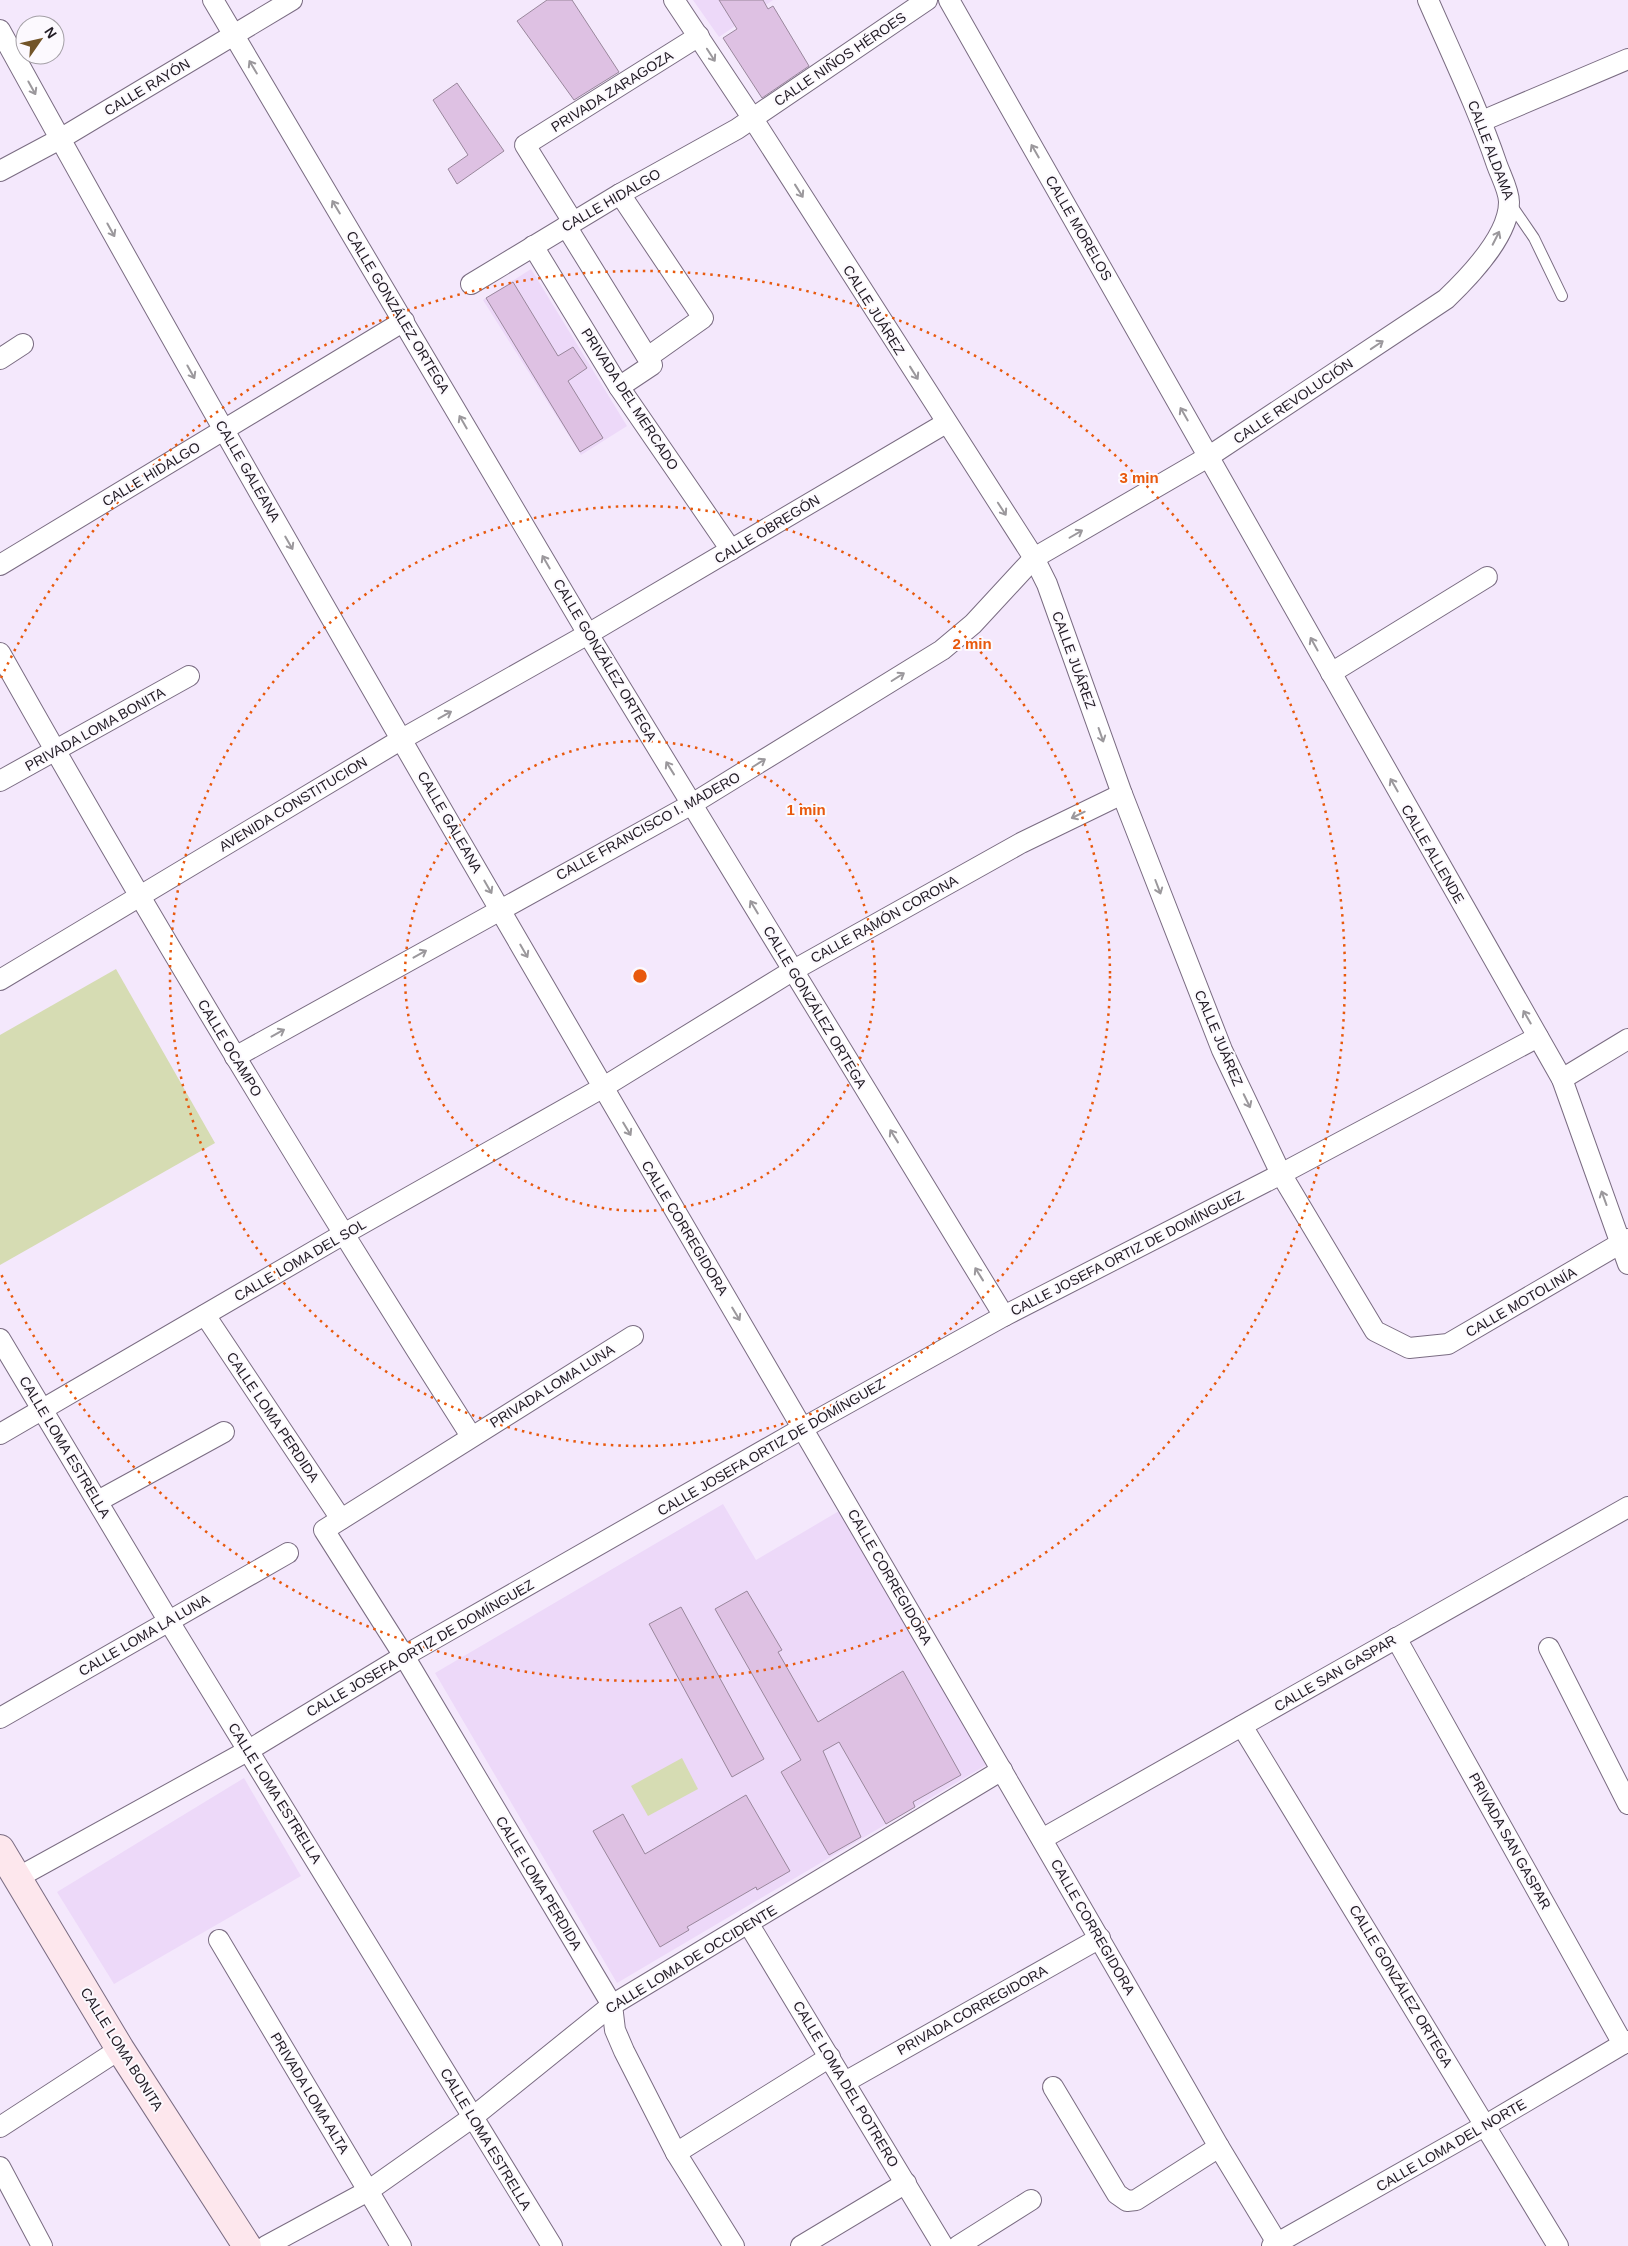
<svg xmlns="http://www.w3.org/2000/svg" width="1628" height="2246" font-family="Helvetica,sans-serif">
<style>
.built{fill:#edd9f9}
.green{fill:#d6dcb3}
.building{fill:#dec1e3;stroke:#99879c}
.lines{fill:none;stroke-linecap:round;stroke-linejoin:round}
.lane-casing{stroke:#7a6c82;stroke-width:12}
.street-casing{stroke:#7a6c82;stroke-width:22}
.secondary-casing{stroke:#7a6c82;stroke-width:30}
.lane{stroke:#fff;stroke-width:10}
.street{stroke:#fff;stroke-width:20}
.secondary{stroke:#fde7ed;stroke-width:28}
.oneway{stroke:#9b989c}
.ring{fill:none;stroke:#e8590c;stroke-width:2.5;stroke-dasharray:2.5 5}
.labels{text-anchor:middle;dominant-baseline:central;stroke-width:4;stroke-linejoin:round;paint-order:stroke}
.street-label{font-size:14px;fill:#201a23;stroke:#fcf9fe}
.centre{fill:#e8590c;stroke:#fcf9fe;stroke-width:2.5}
.ring-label{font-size:15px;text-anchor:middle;font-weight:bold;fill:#e8590c;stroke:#fcf9fe;stroke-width:4;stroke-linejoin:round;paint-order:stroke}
</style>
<rect width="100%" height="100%" fill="#f4e8fc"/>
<!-- built -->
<g class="built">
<polygon points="693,0 773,0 719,37"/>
<polygon points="531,269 627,426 581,455 483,300"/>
<polygon points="723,1504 756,1560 839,1511 988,1764 617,1983 435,1673"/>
<polygon points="244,1778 301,1876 114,1984 57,1892"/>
</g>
<!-- green -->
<g class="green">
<polygon points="116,969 215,1143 0,1265 0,1035"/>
<polygon points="682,1758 698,1789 648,1816 631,1786"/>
</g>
<!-- building -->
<g class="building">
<polygon points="547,0 572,0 619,72 574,100 517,21"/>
<polygon points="719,0 763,0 768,9 773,6 809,66 762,98 723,38 737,29"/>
<polygon points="457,83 504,151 457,184 448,169 468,155 433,100"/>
<polygon points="513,282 558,356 573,347 587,368 568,381 603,438 580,452 486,298"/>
<polygon points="747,1591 782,1650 778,1652 818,1722 903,1671 961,1775 913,1802 915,1807 886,1824 839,1742 823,1751 861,1837 829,1855 781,1772 801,1760 715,1609"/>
<polygon points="681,1607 764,1759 732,1777 649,1624"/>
<polygon points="746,1795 790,1871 757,1890 756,1887 687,1927 689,1930 660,1947 593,1831 623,1814 645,1854"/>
</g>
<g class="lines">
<defs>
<polyline id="lane" points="1510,203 1534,238 1562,296"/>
<g id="street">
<polyline points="213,0 588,634 1004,1316"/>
<polyline points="674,0 753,119 1034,558 1047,584 1122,794 1222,1050 1281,1174 1375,1331 1409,1348 1448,1344 1628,1239"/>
<polyline points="949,0 1562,1079 1628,1264"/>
<path d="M0,30C393,744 815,1440 1219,2147L1279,2246"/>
<polyline points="1482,121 1628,59"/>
<polyline points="0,171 60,139 292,0"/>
<polyline points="620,194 703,318 648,357"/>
<polyline points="573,222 525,145 699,36"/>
<polyline points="566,226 652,365 619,387"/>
<polyline points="533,246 619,387 731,550"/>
<polyline points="471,284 620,194 737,129 927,0"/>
<polyline points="0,359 23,344"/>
<polyline points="0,565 404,321"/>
<path d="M0,653C149,918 307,1179 471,1436"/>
<polyline points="1331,673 1487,577"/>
<polyline points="0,781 189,676"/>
<polyline points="0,980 402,739 588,634 946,423"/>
<path d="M235,1057L692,804L942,650L973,624L1034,558L1208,457L1446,299C1469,277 1509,236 1509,202C1509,191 1501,176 1497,165C1478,109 1452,55 1428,0"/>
<polyline points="1562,1079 1628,1039"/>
<polyline points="205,1315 341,1519"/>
<polyline points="633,1336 324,1530 404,1656 612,2005 615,2030 624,2051 676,2153 734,2246"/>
<polyline points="0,1339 168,1620 552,2246"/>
<polyline points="0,1434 342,1235 602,1088 792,971 1021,843 1122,794"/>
<polyline points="98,1501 224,1432"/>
<polyline points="1396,1638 1623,2044"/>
<polyline points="1549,1648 1628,1804"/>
<polyline points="0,1718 288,1553"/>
<polyline points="1242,1726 1558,2246"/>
<polyline points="1042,1839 1628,1507"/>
<polyline points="17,1878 249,1750 404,1656 803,1428 1004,1316 1281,1174 1538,1037"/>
<polyline points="748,1923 943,2246"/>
<polyline points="219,1940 401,2246"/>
<polyline points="845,2082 1100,1938"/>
<polyline points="1053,2087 1117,2194 1127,2201 1136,2200 1219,2147"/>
<polyline points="0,2127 120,2049"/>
<polyline points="676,2153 830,2057"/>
<polyline points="0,2167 42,2246"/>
<polyline points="266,2246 368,2191 473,2117 612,2005 1002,1770"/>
<polyline points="801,2246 906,2183"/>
<polyline points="958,2246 1031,2200"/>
<polyline points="1272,2246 1486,2125 1628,2041"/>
</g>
<polyline id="secondary" points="0,1849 120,2049 247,2246"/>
</defs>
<!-- lane casing -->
<use href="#lane" class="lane-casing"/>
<!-- street casing -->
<use href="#street" class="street-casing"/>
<!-- secondary casing -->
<use href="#secondary" class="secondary-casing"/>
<!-- lane -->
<use href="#lane" class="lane"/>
<!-- street -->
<use href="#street" class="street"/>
<!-- secondary -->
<use href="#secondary" class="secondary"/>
</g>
<!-- one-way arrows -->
<defs><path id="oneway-shaft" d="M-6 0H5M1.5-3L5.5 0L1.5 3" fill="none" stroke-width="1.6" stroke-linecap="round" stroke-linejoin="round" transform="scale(1.25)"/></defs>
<g class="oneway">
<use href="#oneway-shaft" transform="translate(711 55) rotate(57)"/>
<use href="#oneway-shaft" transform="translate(253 67) rotate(-121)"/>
<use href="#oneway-shaft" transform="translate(32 88) rotate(61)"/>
<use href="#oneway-shaft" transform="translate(1035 151) rotate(-120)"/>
<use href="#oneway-shaft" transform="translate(799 191) rotate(58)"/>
<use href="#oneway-shaft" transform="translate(336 207) rotate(-121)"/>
<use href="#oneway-shaft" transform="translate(111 230) rotate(61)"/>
<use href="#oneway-shaft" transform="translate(1496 238) rotate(-63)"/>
<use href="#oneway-shaft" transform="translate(1377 345) rotate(-34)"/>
<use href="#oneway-shaft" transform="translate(191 372) rotate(61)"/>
<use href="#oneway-shaft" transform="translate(914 373) rotate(58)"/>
<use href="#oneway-shaft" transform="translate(1184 414) rotate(-120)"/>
<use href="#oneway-shaft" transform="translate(463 422) rotate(-120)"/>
<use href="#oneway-shaft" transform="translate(1002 509) rotate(57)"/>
<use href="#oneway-shaft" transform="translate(1076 534) rotate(-30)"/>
<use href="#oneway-shaft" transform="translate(289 543) rotate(60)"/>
<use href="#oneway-shaft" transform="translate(546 562) rotate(-120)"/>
<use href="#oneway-shaft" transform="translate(1314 644) rotate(-119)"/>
<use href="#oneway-shaft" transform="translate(898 677) rotate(-32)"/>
<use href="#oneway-shaft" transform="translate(445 715) rotate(-29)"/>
<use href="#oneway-shaft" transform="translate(1101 735) rotate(71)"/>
<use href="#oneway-shaft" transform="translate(759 763) rotate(-32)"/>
<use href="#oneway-shaft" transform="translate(670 768) rotate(-122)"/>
<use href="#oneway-shaft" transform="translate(1394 785) rotate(-120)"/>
<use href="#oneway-shaft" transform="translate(1078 815) rotate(154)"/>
<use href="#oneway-shaft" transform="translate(488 887) rotate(60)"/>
<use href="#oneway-shaft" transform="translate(1158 887) rotate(69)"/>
<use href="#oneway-shaft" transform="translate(754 907) rotate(-121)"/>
<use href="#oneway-shaft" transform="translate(524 951) rotate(60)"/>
<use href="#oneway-shaft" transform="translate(420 954) rotate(-29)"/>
<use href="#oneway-shaft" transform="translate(1527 1017) rotate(-120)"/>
<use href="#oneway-shaft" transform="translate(278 1033) rotate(-29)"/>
<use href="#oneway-shaft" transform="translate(1247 1101) rotate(64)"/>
<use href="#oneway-shaft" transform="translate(627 1129) rotate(59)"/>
<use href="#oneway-shaft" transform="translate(894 1136) rotate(-122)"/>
<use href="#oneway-shaft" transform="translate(1604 1198) rotate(-110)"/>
<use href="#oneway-shaft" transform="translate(979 1274) rotate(-122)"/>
<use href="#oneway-shaft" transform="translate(736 1314) rotate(59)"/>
</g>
<!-- distance rings -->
<g class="ring">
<circle cx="640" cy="976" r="235"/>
<circle cx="640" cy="976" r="470"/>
<path d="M1 678A705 705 0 1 1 1 1274"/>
</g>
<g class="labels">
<!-- street labels -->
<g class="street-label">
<text transform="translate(840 59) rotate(-34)">CALLE NIÑOS HÉROES</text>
<text transform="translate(147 87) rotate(-31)">CALLE RAYÓN</text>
<text transform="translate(612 91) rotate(-32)">PRIVADA ZARAGOZA</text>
<text transform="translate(1491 150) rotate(69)">CALLE ALDAMA</text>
<text transform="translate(611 200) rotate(-30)">CALLE HIDALGO</text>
<text transform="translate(1079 228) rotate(60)">CALLE MORELOS</text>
<text transform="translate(874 310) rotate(58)">CALLE JUÁREZ</text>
<text transform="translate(398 312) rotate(59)">CALLE GONZÁLEZ ORTEGA</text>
<text transform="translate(630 399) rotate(57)">PRIVADA DEL MERCADO</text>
<text transform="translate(1293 401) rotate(-34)">CALLE REVOLUCIÓN</text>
<text transform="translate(248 471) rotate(60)">CALLE GALEANA</text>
<text transform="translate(151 474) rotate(-31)">CALLE HIDALGO</text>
<text transform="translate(767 529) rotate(-31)">CALLE OBREGÓN</text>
<text transform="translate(605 660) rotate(59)">CALLE GONZÁLEZ ORTEGA</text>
<text transform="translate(1074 660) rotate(70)">CALLE JUÁREZ</text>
<text transform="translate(95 729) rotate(-29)">PRIVADA LOMA BONITA</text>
<text transform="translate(293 804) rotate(-31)">AVENIDA CONSTITUCION</text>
<text transform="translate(450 822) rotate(60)">CALLE GALEANA</text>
<text transform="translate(648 826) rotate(-29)">CALLE FRANCISCO I. MADERO</text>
<text transform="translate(1433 854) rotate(60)">CALLE ALLENDE</text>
<text transform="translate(884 919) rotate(-29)">CALLE RAMÓN CORONA</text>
<text transform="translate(815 1007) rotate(59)">CALLE GONZÁLEZ ORTEGA</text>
<text transform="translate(1219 1038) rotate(67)">CALLE JUÁREZ</text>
<text transform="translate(230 1048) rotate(59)">CALLE OCAMPO</text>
<text transform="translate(685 1228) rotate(59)">CALLE CORREGIDORA</text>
<text transform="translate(1127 1253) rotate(-27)">CALLE JOSEFA ORTIZ DE DOMÍNGUEZ</text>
<text transform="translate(300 1260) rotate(-30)">CALLE LOMA DEL SOL</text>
<text transform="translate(1521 1302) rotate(-30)">CALLE MOTOLINÍA</text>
<text transform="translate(552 1386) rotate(-32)">PRIVADA LOMA LUNA</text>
<text transform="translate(273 1417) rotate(56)">CALLE LOMA PERDIDA</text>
<text transform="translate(65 1447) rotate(59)">CALLE LOMA ESTRELLA</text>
<text transform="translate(771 1447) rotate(-30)">CALLE JOSEFA ORTIZ DE DOMÍNGUEZ</text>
<text transform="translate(890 1577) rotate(60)">CALLE CORREGIDORA</text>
<text transform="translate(144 1635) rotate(-30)">CALLE LOMA LA LUNA</text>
<text transform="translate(420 1648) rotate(-30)">CALLE JOSEFA ORTIZ DE DOMÍNGUEZ</text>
<text transform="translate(1335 1673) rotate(-30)">CALLE SAN GASPAR</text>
<text transform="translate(275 1793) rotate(58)">CALLE LOMA ESTRELLA</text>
<text transform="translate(1510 1841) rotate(61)">PRIVADA SAN GASPAR</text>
<text transform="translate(539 1883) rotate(59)">CALLE LOMA PERDIDA</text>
<text transform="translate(1093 1927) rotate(60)">CALLE CORREGIDORA</text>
<text transform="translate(691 1959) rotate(-31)">CALLE LOMA DE OCCIDENTE</text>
<text transform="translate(1401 1986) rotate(59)">CALLE GONZÁLEZ ORTEGA</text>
<text transform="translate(972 2010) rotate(-29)">PRIVADA CORREGIDORA</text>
<text transform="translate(122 2049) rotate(58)">CALLE LOMA BONITA</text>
<text transform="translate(846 2084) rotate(59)">CALLE LOMA DEL POTRERO</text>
<text transform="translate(310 2093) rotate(59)">PRIVADA LOMA ALTA</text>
<text transform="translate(486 2139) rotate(59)">CALLE LOMA ESTRELLA</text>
<text transform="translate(1451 2145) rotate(-30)">CALLE LOMA DEL NORTE</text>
</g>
</g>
<circle cx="640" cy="976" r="8" class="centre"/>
<g class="ring-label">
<text x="1139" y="483">3 min</text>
<text x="972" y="649">2 min</text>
<text x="806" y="815">1 min</text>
</g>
<!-- north arrow -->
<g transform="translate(40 40) rotate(56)"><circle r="24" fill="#fcf9fe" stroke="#a4a0a6"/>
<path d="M0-4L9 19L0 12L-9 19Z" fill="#725428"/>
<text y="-8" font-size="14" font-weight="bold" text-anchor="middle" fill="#201a23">N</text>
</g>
</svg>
